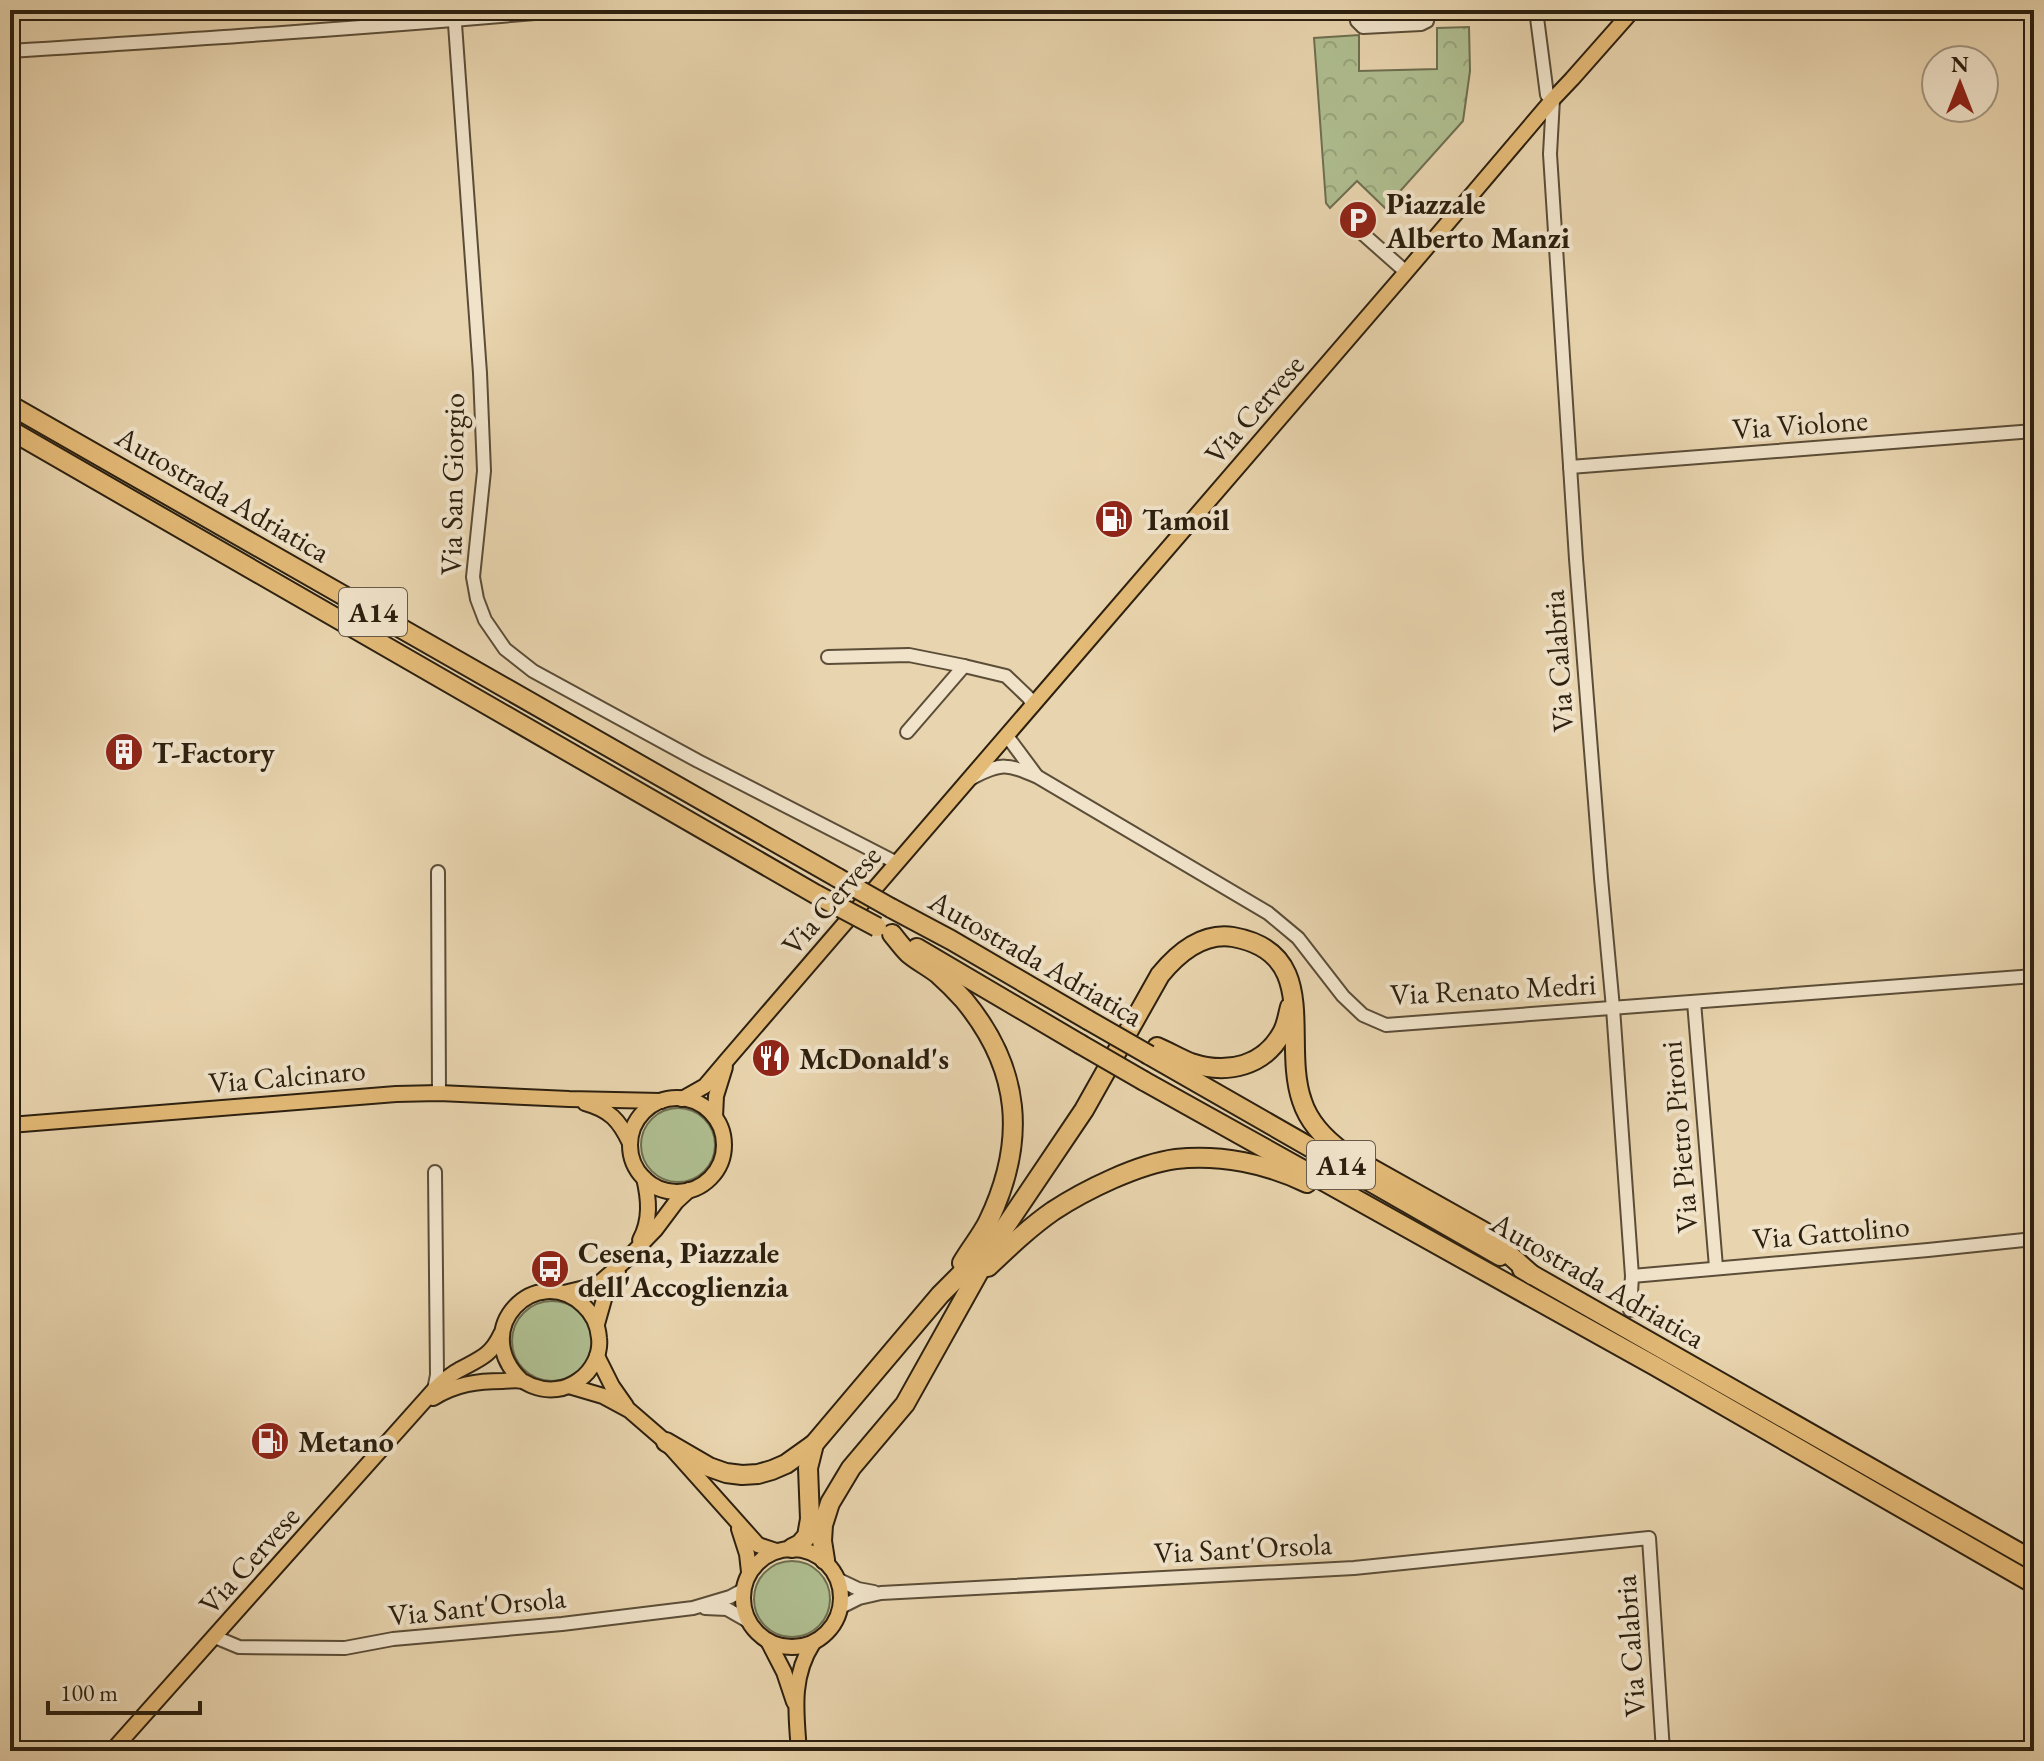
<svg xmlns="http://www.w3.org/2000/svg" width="2044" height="1761" font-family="'EB Garamond',serif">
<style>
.green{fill:#afbe90;stroke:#6e6f50;stroke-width:2}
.forest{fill:url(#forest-crowns);stroke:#6e6f50;stroke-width:2}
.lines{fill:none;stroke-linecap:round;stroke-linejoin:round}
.minor-casing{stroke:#5b4d37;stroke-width:16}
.major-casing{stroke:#2c200f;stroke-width:18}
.highway-casing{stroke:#2c200f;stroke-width:22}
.minor{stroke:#f0e3ca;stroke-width:12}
.major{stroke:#e4ba77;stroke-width:14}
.highway{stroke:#e4ba77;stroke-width:18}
.highway-bridge-casing{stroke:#2c200f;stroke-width:22;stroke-linecap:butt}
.highway-bridge{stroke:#e4ba77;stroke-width:18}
.labels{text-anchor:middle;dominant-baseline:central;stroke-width:8;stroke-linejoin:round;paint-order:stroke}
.shield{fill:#f0e3ca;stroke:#675a47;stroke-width:2}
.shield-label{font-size:28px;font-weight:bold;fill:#2c200f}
.poi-label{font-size:30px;font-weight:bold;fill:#2c200f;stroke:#f0e3ca;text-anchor:start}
.street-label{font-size:30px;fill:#2c200f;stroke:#f0e3ca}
</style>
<defs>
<pattern id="forest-crowns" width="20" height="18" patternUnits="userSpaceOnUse" patternTransform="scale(2)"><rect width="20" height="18" fill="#afbe90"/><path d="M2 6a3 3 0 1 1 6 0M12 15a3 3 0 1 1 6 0" fill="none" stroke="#97a37b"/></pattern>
</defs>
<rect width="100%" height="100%" fill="#e8d4ae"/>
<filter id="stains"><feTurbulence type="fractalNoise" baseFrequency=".0025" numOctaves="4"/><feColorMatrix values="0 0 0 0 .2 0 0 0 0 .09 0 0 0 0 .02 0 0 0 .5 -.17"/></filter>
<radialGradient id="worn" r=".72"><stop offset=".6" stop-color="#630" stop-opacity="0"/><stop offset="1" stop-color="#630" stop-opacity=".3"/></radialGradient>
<!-- green -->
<g class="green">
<circle cx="678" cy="1145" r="37"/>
<circle cx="552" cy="1341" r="40"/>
<circle cx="792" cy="1599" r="38"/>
</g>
<!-- forest -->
<polygon class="forest" points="1469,27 1470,71 1463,121 1385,208 1357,181 1330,208 1326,203 1314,38 1359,35 1359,71 1437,69 1437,28"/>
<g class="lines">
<defs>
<g id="minor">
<polyline points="454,10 480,373 484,471 473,577 477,599 485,620 505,649 533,671 698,761 897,863"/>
<polyline points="1355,10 1357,21 1363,27 1421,24 1427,21 1429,10"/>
<polyline points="1536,10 1547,95 1553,99 1550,154 1576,559 1601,878 1613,1008 1632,1276 1630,1310"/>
<path d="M10,51C196,39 382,27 568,10"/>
<polyline points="1362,233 1406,272"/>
<polyline points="1570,467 2034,431"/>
<polyline points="828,657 909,655 964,666 1006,676 1029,698 1033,706"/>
<polyline points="907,732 964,666"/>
<polyline points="1007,736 1036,775"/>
<path d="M972,778C1002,762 1007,764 1038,777L1268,913L1298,938L1343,996L1363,1015L1386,1025L2034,976"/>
<polyline points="438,872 439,1093"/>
<polyline points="1694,1002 1716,1267"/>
<polyline points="1632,1276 1928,1250 2034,1239"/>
<polyline points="434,1390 437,1375 435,1172"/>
<polyline points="839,1580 858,1589 874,1592"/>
<polyline points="841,1607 859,1598 881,1593 1354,1568 1649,1538 1663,1751"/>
<polyline points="705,1608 727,1609 748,1621"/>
<polyline points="215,1637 239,1647 345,1648 393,1639 562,1624 693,1608 730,1597 743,1590"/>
</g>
<g id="major">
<circle cx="677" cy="1145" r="47"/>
<polyline points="682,1099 705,1086 727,1060 1406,272 1553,99 1572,79 1633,10"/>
<path d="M585,1103C610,1110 619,1120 630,1143"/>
<polyline points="715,1117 716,1096 725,1067"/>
<polyline points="10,1125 396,1094 439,1093 569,1099 661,1101"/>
<path d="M640,1240C651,1220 649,1199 644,1178"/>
<polyline points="564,1293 597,1285 626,1260 655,1230 676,1202 689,1190"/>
<polyline points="597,1324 606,1292 618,1273"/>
<polyline points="597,1356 612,1386 626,1406"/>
<polyline points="569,1386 603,1396 629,1410 666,1442 758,1545 776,1551"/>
<path d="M433,1398C456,1384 477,1381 503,1381C509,1381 516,1379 522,1381C526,1382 529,1385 533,1386C548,1392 566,1390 579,1380C592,1371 601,1354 599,1338C598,1325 593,1314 583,1305C537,1262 468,1328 521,1380"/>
<polyline points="739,1529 747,1554 749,1572"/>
<circle cx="792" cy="1598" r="49"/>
<polyline points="768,1641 784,1672 794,1702"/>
<path d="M112,1751L434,1390C441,1383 449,1375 459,1370C479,1359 491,1356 501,1334"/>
<path d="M799,1751C796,1712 791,1677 813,1643"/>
</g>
<g id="highway">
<polyline points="10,405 838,878"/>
<polyline points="10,430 817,895"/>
<polyline points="891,908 951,940 1088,1020"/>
<path d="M892,934C897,940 902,947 908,953C917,961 928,966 938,974C947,982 956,991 964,1000C1021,1069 1027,1141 988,1222C981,1236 970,1249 962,1263"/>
<polyline points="917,948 1080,1044"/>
<path d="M1157,1047C1169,1052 1180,1059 1191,1063C1228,1075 1265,1066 1283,1031C1287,1023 1288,1014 1290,1007"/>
<polyline points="1149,1055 1500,1256"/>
<polyline points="1144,1081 1655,1366 2034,1584"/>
<path d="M988,1267C1009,1247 1030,1227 1053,1211C1085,1190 1138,1164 1176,1159C1220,1154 1268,1164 1307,1183"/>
<polyline points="1522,1269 2034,1561"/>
<polyline points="666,1442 709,1467 726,1473 742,1475 758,1474 772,1470 786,1464 814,1444 940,1295 983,1252"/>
<polyline points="792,1548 800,1544 807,1536 810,1519 808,1468 814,1444"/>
<path d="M825,1560L822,1541L823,1525L830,1503L851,1468L905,1404L999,1236L1084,1110L1160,975C1178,953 1202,932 1233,937C1323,953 1281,1041 1302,1101C1309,1123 1326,1140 1344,1153L1483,1231L1532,1275"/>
</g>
</defs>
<!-- minor casing -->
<use href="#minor" class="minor-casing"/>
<!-- major casing -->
<use href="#major" class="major-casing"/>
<!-- highway casing -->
<use href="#highway" class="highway-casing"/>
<!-- minor -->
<use href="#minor" class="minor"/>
<!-- major -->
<use href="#major" class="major"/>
<!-- highway -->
<use href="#highway" class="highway"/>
<defs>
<g id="highway-bridge">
<polyline points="838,878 891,908"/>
<polyline points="817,895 877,927"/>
<polyline points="1088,1020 1149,1055"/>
<polyline points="1080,1044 1144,1081"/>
</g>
</defs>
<!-- highway-bridge casing -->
<use href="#highway-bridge" class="highway-bridge-casing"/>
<!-- highway-bridge -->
<use href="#highway-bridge" class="highway-bridge"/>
</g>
<!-- icons -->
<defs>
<symbol id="parking-disc" viewBox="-11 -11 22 22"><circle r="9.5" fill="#8f2418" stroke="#f0e3ca"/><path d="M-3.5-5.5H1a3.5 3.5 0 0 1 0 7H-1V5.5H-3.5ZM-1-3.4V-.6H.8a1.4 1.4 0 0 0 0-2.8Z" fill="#fff"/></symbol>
<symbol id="fuel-disc" viewBox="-11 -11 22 22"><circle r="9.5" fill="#8f2418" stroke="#f0e3ca"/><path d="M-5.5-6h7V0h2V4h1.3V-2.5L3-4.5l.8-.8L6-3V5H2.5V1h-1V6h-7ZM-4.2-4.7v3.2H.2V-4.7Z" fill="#fff"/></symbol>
<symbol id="building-disc" viewBox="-11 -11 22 22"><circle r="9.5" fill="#8f2418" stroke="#f0e3ca"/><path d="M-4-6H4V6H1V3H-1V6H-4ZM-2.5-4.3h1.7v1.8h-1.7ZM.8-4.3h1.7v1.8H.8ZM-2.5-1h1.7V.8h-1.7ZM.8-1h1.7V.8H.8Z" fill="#fff"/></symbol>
<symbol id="restaurant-disc" viewBox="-11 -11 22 22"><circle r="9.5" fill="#8f2418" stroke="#f0e3ca"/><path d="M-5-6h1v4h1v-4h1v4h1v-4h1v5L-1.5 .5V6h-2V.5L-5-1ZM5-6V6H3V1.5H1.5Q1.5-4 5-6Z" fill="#fff"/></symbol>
<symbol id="bus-disc" viewBox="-11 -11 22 22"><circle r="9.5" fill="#8f2418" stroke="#f0e3ca"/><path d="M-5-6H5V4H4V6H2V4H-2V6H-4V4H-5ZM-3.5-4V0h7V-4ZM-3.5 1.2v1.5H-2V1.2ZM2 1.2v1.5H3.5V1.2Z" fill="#fff"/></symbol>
</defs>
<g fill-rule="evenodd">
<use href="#parking-disc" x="1336" y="198" width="44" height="44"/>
<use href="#fuel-disc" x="1092" y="497" width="44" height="44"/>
<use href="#building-disc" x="102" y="730" width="44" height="44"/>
<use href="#restaurant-disc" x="749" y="1036" width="44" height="44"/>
<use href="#bus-disc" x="528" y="1247" width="44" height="44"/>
<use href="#fuel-disc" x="248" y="1419" width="44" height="44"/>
</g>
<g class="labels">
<!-- shield labels -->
<g class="shield">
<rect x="339" y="588" width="68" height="48" rx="6"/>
<rect x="1307" y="1141" width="68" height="48" rx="6"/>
</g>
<g class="shield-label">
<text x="373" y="612">A14</text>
<text x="1341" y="1165">A14</text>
</g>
<!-- poi labels -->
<g class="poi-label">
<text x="1386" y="203">Piazzale<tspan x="1386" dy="34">Alberto Manzi</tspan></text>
<text x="1142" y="519">Tamoil</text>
<text x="152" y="752">T-Factory</text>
<text x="799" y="1058">McDonald's</text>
<text x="578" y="1252">Cesena, Piazzale<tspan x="578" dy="34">dell'Accoglienzia</tspan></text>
<text x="298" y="1441">Metano</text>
</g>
<!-- street labels -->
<g class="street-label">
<text transform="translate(1254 409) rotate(-49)">Via Cervese</text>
<text transform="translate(1800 424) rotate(-4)">Via Violone</text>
<text transform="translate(452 484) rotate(-89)">Via San Giorgio</text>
<text transform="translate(223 494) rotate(30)">Autostrada Adriatica</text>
<text transform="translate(1558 661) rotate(-94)">Via Calabria</text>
<text transform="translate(831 900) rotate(-49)">Via Cervese</text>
<text transform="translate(1036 958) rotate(30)">Autostrada Adriatica</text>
<text transform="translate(1493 989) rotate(-3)">Via Renato Medri</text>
<text transform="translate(287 1076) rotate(-5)">Via Calcinaro</text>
<text transform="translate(1679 1137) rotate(-95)">Via Pietro Pironi</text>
<text transform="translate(1831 1232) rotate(-5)">Via Gattolino</text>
<text transform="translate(1598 1280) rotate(30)">Autostrada Adriatica</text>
<text transform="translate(1243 1548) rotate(-3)">Via Sant'Orsola</text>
<text transform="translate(249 1560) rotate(-48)">Via Cervese</text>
<text transform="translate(477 1606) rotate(-6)">Via Sant'Orsola</text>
<text transform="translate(1630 1646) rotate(-94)">Via Calabria</text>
</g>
</g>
<!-- margin -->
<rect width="2044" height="1761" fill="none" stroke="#e8d4ae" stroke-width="40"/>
<rect x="12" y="12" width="2020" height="1737" fill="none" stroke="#2c200f" stroke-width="4"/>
<rect x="20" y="20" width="2004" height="1721" fill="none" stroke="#2c200f" stroke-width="2"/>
<!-- north arrow -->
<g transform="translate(1960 84)"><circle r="38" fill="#f0e3ca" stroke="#a2957f" stroke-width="2"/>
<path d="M0-6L14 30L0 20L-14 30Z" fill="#8f2418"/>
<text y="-12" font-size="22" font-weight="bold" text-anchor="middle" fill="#2c200f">N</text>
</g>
<!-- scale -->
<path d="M48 1701v12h152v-12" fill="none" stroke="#2c200f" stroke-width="4"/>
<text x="60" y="1701" font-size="24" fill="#2c200f" stroke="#f0e3ca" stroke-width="6" paint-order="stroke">100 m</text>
<rect width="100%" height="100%" filter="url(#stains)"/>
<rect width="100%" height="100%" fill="url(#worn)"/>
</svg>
